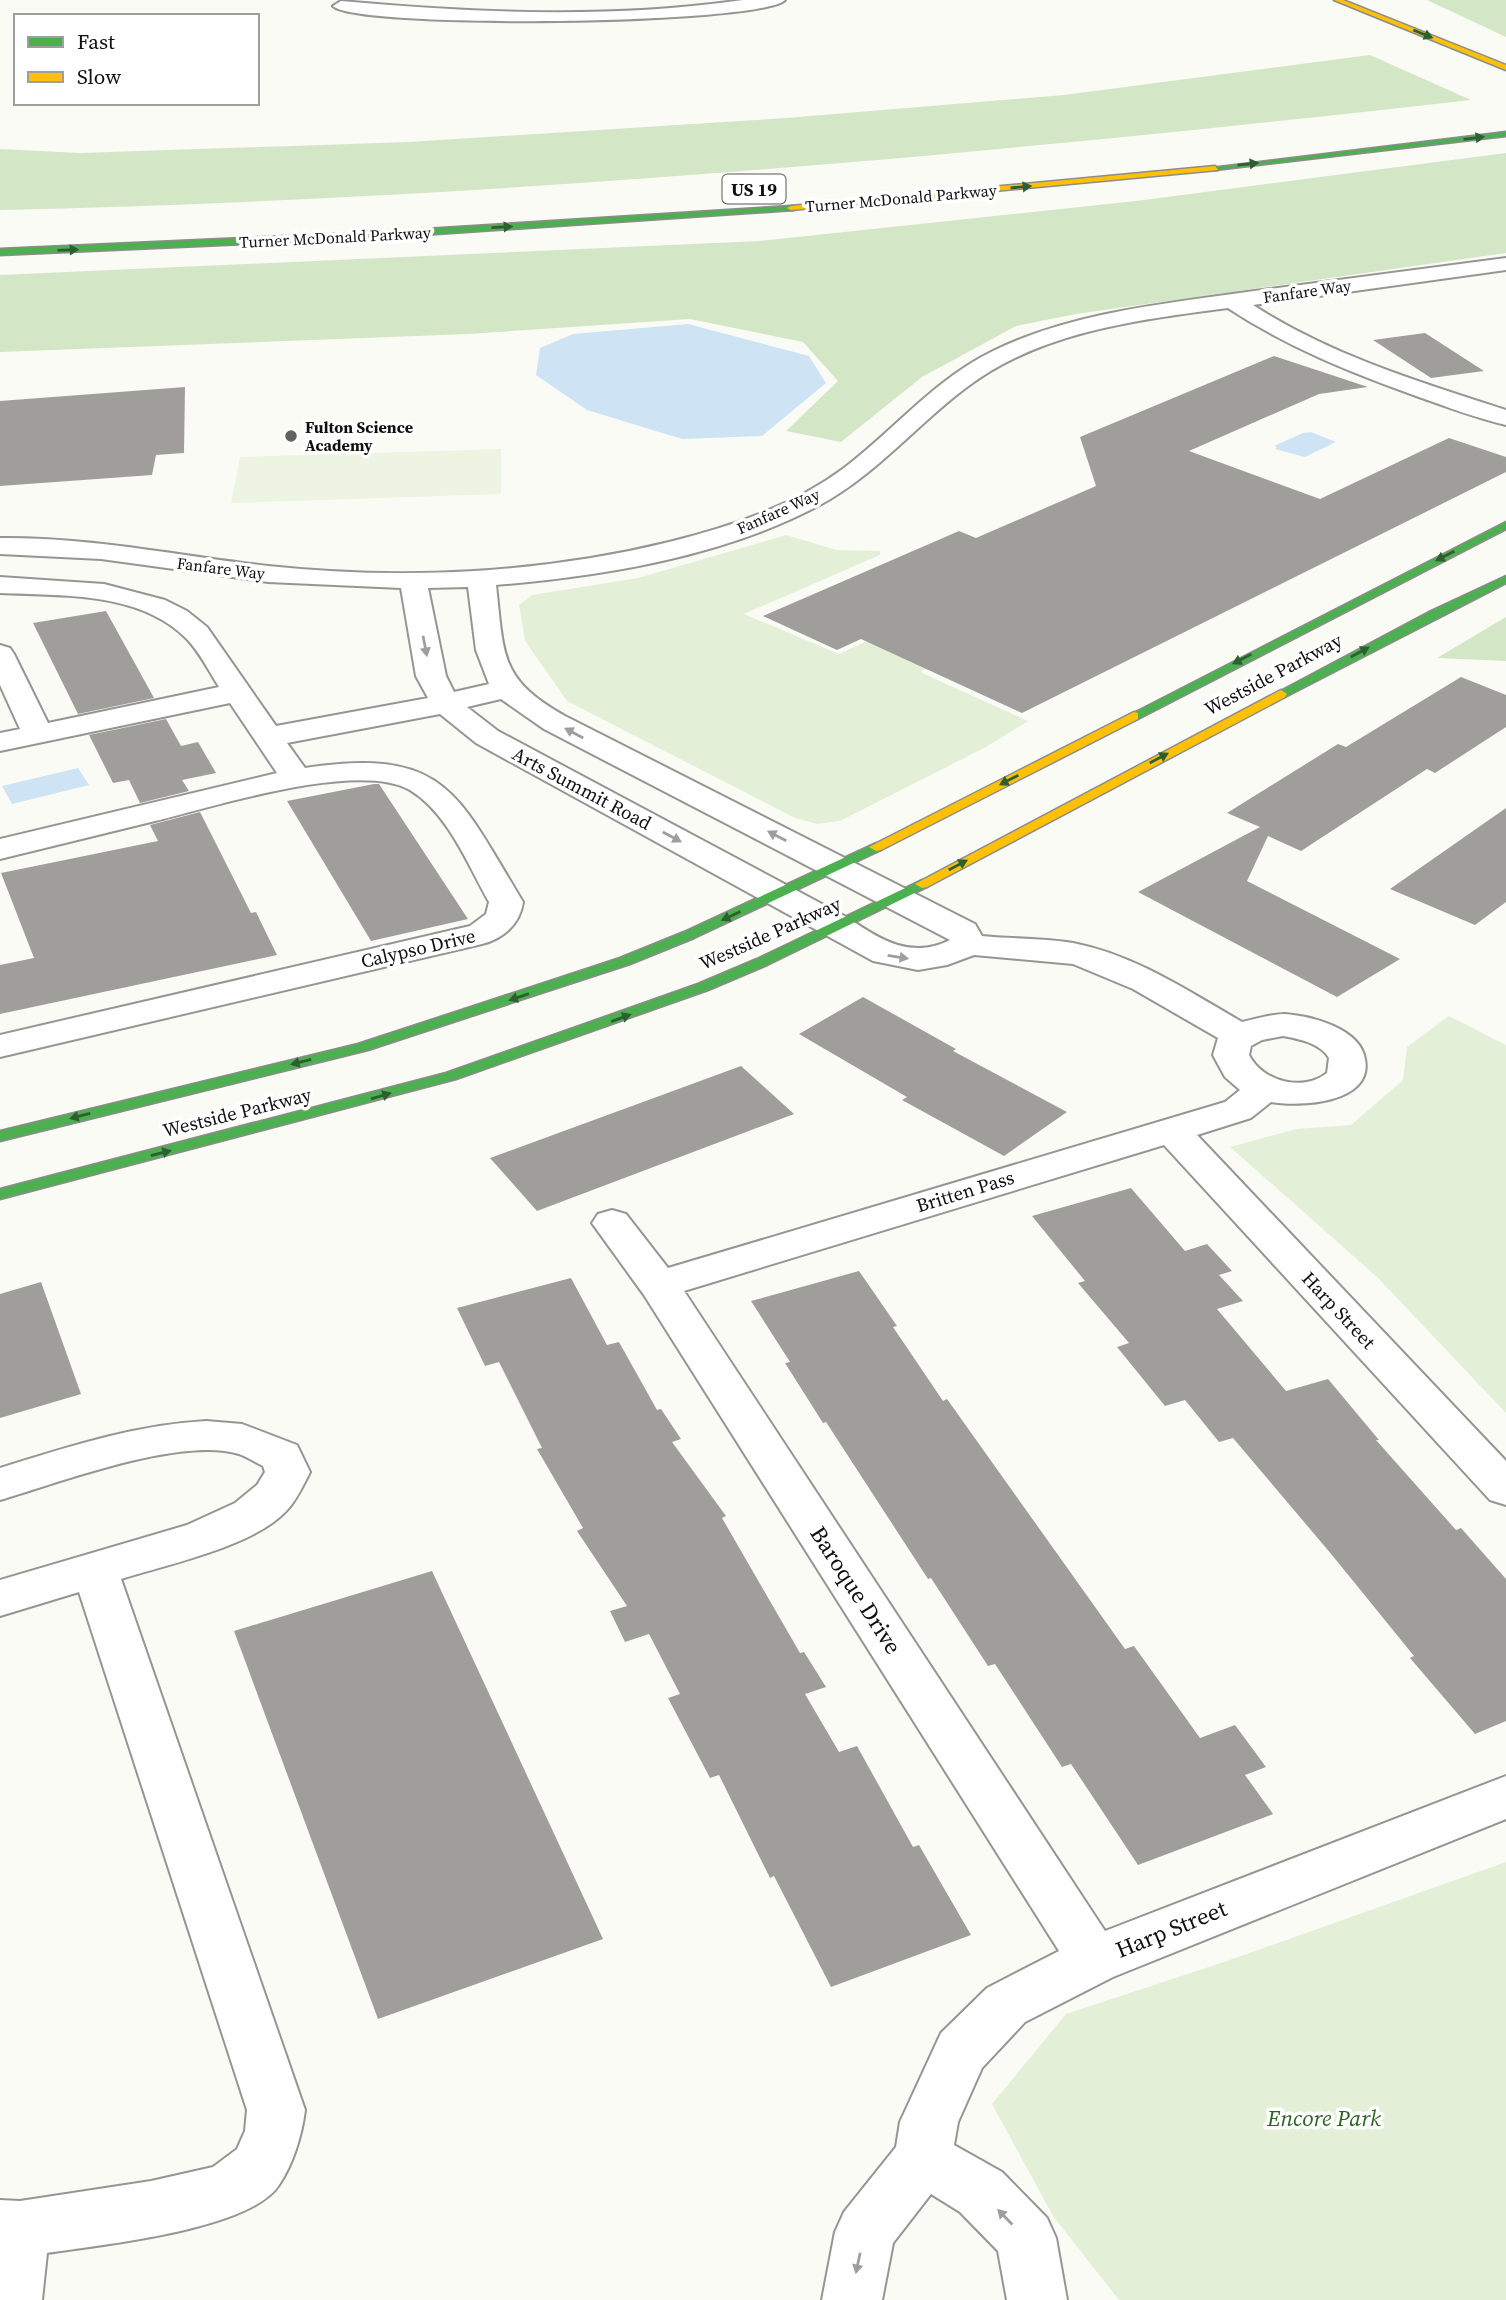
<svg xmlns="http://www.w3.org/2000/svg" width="1506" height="2300" font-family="'Source Serif 4',serif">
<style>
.green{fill:#e3f0d7}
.forest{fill:#d3e7c6}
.pitch{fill:#edf4e1}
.water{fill:#cee3f4}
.building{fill:#9f9e9b}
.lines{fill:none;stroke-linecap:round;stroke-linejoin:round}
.street-casing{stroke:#959593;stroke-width:4}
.fast-casing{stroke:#8c8c8a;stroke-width:3}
.slow-casing{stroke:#8c8c8a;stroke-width:3}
.street{fill:#fefefe;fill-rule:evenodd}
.fast{fill:#4caf50;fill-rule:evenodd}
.slow{fill:#ffc107;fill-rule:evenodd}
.oneway{fill:#2e5f30}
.oneway2{fill:#9e9e9e}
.poi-dot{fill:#626260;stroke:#fff;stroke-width:2.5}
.labels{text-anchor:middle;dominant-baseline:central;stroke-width:7;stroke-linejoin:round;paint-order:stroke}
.far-street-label{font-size:16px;fill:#0f0f0f;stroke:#fff}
.far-poi-label{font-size:16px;font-weight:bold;fill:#0f0f0f;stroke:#fff;text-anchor:start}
.shield{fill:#fff;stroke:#575757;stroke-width:2}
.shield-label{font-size:18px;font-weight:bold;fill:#0f0f0f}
.street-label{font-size:19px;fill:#0f0f0f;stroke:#fff}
.near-street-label{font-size:23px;fill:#0f0f0f;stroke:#fff}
.near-park-label{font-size:23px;font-style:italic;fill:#2c6423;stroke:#fff}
</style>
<rect width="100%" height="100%" fill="#fbfbf6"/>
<!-- green -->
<g class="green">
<polygon points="786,535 837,550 880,551 880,555 744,614 839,654 971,593 1032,617 920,672 1028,721 986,747 840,821 817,824 795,818 567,701 525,641 519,605 532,595 638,578"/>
<polygon points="1449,1016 1506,1045 1506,1413 1377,1277 1230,1147 1296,1129 1351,1125 1403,1080 1407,1047"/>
<polygon points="1506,1862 1506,2300 1119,2300 1053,2216 992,2104 1066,2014 1224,1962"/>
</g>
<!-- forest -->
<g class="forest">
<polygon points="1427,0 1506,0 1506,37"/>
<path d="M1370,55L1471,100C982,155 492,199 0,210V149L80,153L408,142L786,118L1064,95Z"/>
<polygon points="1506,153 1506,253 1076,314 1016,326 922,377 841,442 786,431 838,381 803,342 690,319 468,334 0,352 0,275 760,241 1136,201"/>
<polygon points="1506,617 1506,661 1437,658"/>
</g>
<!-- pitch -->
<polygon class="pitch" points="501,449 501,494 231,503 240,457"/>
<!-- water -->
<g class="water">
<polygon points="688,324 809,356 826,383 762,436 682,439 587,410 536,375 540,348 573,334"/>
<polygon points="1311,432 1336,442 1305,457 1275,449 1277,447 1274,446 1303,433"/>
<polygon points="78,768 89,785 12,804 2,786"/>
</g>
<!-- building -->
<g class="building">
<polygon points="1425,333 1484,371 1431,378 1373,340"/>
<polygon points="1274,356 1368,387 1319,394 1189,451 1320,499 1449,438 1506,457 1506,472 1022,713 861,639 837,650 763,616 959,531 976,538 1096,486 1080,437"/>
<polygon points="185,387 184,453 156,455 152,475 0,486 0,401"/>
<polygon points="106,611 154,698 78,714 33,623"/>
<polygon points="1461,677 1506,695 1506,727 1435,773 1427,769 1301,851 1268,836 1247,881 1400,959 1337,997 1138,892 1260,827 1227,813 1338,744 1346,747"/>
<polygon points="166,719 181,746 198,742 216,773 182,780 189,791 140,803 129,780 113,783 89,735"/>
<polygon points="374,784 379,784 468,919 371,941 287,801"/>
<polygon points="1506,808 1506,902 1475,925 1390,889"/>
<polygon points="200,812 251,913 256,912 277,955 0,1014 0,965 34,958 1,873 158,841 150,825"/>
<polygon points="863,997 956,1049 953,1051 1067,1112 1004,1156 902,1100 907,1097 799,1034"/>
<polygon points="741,1066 794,1114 537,1211 490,1158"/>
<polygon points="1131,1188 1185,1251 1207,1244 1232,1271 1219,1275 1243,1301 1217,1309 1286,1391 1328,1379 1379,1440 1376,1440 1456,1530 1461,1528 1506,1579 1506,1721 1475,1734 1410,1658 1414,1656 1332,1555 1233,1438 1219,1442 1185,1400 1165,1406 1117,1347 1129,1343 1078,1283 1085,1281 1032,1216"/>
<polygon points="859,1271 897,1326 893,1327 943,1401 947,1399 1125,1649 1134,1646 1200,1738 1235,1725 1266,1767 1245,1775 1273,1814 1138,1865 1071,1764 1062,1767 995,1664 988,1666 931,1578 928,1579 826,1422 823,1423 785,1363 790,1362 751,1301"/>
<polygon points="571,1278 607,1345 619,1342 657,1410 661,1409 681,1439 672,1442 726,1516 722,1518 800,1653 804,1652 826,1687 805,1694 839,1752 857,1746 913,1847 919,1845 971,1935 831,1987 774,1876 770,1878 719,1775 710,1778 668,1698 680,1694 649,1634 625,1642 610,1611 627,1606 577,1531 583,1528 537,1449 542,1448 499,1362 485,1366 457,1308"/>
<polygon points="41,1282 81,1394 0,1418 0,1294"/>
<polygon points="432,1571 603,1939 378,2019 234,1631"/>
</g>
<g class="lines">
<defs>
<g id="street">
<path d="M743,0H785C761,25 355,29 333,6L341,1C475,13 610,19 743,0Z"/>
<path d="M1506,258V270L1253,305C1330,355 1419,382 1506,410V425C1476,418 1447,407 1419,397C1352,373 1287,347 1228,308C1138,320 1041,331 967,387C916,425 875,476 818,506C721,557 604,576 496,585C504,655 499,679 565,716L975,924L982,936C1012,939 1043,938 1073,943C1135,955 1188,991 1242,1022C1255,1019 1271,1014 1285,1014C1311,1016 1360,1028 1365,1059C1374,1104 1298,1107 1271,1102L1251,1118L1197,1135L1506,1461V1505L1490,1500L1164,1145L684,1291L1105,1931L1506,1776V1819L1113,1977L1025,2022L982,2068L958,2122L954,2145L1002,2172L1047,2218L1056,2238L1067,2300H1007L998,2251L960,2212L931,2194L893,2243L882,2300H822L835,2232L844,2212L896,2147L900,2122L941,2033L987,1988L1059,1951L644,1295L592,1223L598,1214L612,1210L626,1214L668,1268L1225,1102L1240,1090L1225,1077L1213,1055L1218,1038L1133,989L1073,964L974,955L947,965L918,970L873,961L476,743L440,714L287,743L305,768C446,747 457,793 523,902C520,924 503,939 482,944L0,1057V1035L470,926L486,914L489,902C468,865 448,813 410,790C358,760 213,807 155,821C103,834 52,846 0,859V839L277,773L230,703L0,751V733L20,729L0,685V645L10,648L14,654L48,723L219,687C209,671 199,651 186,638C138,591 61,596 0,593V577L104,584L165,600L187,611L207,627L276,726L428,698L416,676L401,588L268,582L101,559L0,554V538C91,537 178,556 268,566C400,580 539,574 669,542C730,527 793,506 844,468C894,430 935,379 993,351C1071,313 1161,304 1247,292C1333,281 1419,269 1506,258ZM468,587L476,650L489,684L454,692L446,676L428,588ZM501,699L544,729L950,940C913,959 881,941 850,919L498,731L467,707ZM1283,1036C1299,1039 1320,1043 1329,1058L1327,1073C1303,1092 1263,1082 1249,1055L1251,1046L1262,1040Z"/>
<path d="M206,1421L242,1424L297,1445L310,1472C304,1484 297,1499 288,1509C256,1546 168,1564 121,1579L305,2110C302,2135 293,2164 279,2185C250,2230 100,2245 47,2253L42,2300H0V2200L20,2201L151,2181L213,2167L237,2149L245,2131L247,2110L79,1592L0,1616V1580L187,1525L235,1503L257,1485L265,1472L263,1466C255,1462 247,1457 239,1454C181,1436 58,1483 0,1500V1468C68,1447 134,1425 206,1421Z"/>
</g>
<g id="fast">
<polygon points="1506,132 1506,136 1215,170 1211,168"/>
<polygon points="791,206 794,206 794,210 377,238 0,255 0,249 377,232"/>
<polygon points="1506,522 1506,529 1138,719 1130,719 1128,716"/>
<polygon points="1506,576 1506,583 1285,697 1281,698 1275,694 1431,611"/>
<polygon points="876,843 883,847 881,850 694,938 630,964 368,1050 0,1141 0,1131 358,1044 620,958 684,932"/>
<polygon points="922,880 929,884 927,887 767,965 708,990 456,1079 0,1199 0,1189 446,1073 698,984 757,959"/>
</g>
<g id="slow">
<polygon points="1334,0 1343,0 1506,65 1506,70"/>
<polygon points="1215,166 1218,170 791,210 787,208 791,206"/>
<polygon points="1281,690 1287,694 1285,697 927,887 922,888 915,884"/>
<polygon points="1134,712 1138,713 1138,719 881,850 876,851 869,847"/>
</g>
</defs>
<!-- street casing -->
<use href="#street" class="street-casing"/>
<!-- fast casing -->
<use href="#fast" class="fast-casing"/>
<!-- slow casing -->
<use href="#slow" class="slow-casing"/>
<!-- street -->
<use href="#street" class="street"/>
<!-- fast -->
<use href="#fast" class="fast"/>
<!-- slow -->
<use href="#slow" class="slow"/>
</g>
<!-- one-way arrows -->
<defs><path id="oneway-solid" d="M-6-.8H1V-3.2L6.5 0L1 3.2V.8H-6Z" transform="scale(1.75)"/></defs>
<g class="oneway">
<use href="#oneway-solid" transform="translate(1423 34) rotate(22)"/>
<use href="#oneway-solid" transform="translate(1474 138) rotate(-7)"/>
<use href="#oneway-solid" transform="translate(1248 164) rotate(-6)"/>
<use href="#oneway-solid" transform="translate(1021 187) rotate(-5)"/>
<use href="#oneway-solid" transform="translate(502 227) rotate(-3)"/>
<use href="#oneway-solid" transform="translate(68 250) rotate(-2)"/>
<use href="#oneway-solid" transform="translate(1445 556) rotate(153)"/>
<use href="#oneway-solid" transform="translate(1360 652) rotate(-28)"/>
<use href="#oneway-solid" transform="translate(1242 659) rotate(153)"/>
<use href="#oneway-solid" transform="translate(1159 758) rotate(-28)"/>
<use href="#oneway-solid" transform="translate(1009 780) rotate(153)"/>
<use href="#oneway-solid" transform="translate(958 865) rotate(-28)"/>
<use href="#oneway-solid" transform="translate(731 916) rotate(155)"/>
<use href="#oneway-solid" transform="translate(519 997) rotate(161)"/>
<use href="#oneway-solid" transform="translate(621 1018) rotate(-20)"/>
<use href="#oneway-solid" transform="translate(301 1062) rotate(166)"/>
<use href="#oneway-solid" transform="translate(381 1096) rotate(-16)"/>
<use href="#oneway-solid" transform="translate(80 1116) rotate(166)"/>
<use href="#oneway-solid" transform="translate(161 1153) rotate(-14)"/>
</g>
<g class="oneway2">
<use href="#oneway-solid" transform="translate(425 646) rotate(79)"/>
<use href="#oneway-solid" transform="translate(574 733) rotate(-152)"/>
<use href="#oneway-solid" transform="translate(777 836) rotate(-153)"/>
<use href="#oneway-solid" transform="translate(672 837) rotate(28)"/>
<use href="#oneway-solid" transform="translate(898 957) rotate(9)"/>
<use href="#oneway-solid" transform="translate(1005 2217) rotate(-134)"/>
<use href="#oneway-solid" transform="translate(858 2263) rotate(102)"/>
</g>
<!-- markers -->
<circle class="poi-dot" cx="291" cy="436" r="7"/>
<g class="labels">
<!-- far-street labels -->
<g class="far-street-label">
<text transform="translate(901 198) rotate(-5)">Turner McDonald Parkway</text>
<text transform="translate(335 237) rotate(-3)">Turner McDonald Parkway</text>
<text transform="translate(1307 291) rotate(-8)">Fanfare Way</text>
<text transform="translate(778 511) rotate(-24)">Fanfare Way</text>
<text transform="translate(221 568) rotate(7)">Fanfare Way</text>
</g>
<!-- far-poi labels -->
<g class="far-poi-label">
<text x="305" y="427">Fulton Science<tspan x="305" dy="18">Academy</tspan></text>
</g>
<!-- shield labels -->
<rect class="shield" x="722.5" y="174.5" width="63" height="29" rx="5"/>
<g class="shield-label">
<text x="754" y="189">US 19</text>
</g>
<!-- street labels -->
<g class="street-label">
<text transform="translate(1273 674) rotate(-28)">Westside Parkway</text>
<text transform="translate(582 788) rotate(28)">Arts Summit Road</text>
<text transform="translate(770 933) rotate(-24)">Westside Parkway</text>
<text transform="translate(418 948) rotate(-13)">Calypso Drive</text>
<text transform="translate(237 1112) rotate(-14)">Westside Parkway</text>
<text transform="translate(965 1191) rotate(-17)">Britten Pass</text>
<text transform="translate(1339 1310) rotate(47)">Harp Street</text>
</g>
<!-- near-street labels -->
<g class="near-street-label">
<text transform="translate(856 1590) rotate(57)">Baroque Drive</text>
<text transform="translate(1171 1929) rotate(-22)">Harp Street</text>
</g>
<!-- near-park labels -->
<g class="near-park-label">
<text x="1324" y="2118">Encore Park</text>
</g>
</g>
<!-- legend -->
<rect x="14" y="14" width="245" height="91" fill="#ffffff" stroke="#9f9f9f" stroke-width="2"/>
<rect x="28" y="37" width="35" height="10" fill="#4caf50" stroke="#9f9f9f" stroke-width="2"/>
<text x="77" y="49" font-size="21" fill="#0f0f0f">Fast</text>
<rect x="28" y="72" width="35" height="10" fill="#ffc107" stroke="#9f9f9f" stroke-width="2"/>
<text x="77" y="84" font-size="21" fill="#0f0f0f">Slow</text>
</svg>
